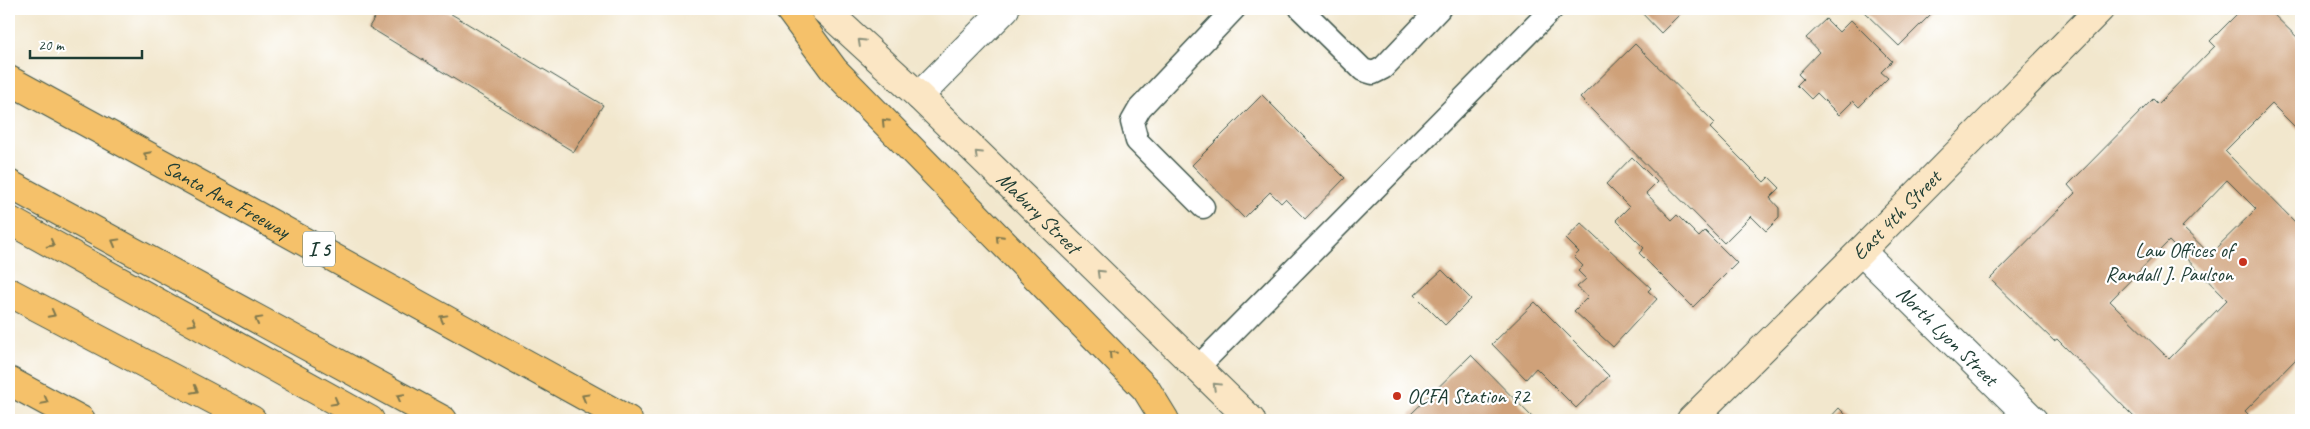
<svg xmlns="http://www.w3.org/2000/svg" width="2310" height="429" font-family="Caveat,sans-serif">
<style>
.building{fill:#cfa179;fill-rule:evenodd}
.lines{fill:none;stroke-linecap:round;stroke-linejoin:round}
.service-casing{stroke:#3f564b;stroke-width:25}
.minor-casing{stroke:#3f564b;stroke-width:30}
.secondary-casing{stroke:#3f564b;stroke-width:30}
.motorway-casing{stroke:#3f564b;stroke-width:30}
.service{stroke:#fff;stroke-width:22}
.minor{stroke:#fff;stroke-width:28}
.secondary{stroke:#fbe6c4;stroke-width:28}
.motorway{stroke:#f5c16b;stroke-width:28}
.oneway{stroke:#8d927c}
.oneway2{stroke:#7f784d}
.poi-dot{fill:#c8321e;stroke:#fff;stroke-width:2}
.labels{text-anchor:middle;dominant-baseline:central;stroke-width:4.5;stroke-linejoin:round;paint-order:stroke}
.shield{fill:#fff;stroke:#627771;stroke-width:1}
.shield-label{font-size:20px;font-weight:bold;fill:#1f3d34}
.street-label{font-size:21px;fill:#1f3d34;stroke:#fff}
.poi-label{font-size:21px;fill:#1f3d34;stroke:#fff;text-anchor:end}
</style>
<rect width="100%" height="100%" fill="#fff"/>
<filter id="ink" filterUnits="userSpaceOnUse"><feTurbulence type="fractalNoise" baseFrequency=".02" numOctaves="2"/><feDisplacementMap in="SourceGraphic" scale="10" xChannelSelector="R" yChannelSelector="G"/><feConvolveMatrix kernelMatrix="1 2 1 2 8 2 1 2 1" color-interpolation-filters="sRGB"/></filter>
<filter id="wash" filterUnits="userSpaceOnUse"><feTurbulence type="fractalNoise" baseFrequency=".0096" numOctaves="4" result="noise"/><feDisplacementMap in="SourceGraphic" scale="20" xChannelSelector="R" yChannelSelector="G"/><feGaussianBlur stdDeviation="1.12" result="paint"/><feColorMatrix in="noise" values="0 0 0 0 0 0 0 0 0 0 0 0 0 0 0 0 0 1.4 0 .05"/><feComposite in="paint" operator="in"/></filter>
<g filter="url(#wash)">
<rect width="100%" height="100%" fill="#f2e7cd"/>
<g id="blocks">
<!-- building -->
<g class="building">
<polygon points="380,9 443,9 603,105 574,152 369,27"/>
<polygon points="1638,9 1685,9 1661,33"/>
<polygon points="1861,9 1936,9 1899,46"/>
<path d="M2242,9H2268L2301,41V133L2272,104L2225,151L2299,226L2301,224V354L2245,411L2250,416L2246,420H2137L2057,339L2054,341L1990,279L2075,193L2068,185L2153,99L2158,104L2215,46L2210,41ZM2227,180L2256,209L2210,254L2182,227ZM2169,241L2227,300L2169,359L2110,301Z"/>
<polygon points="1826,19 1839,32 1851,20 1892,61 1881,72 1888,78 1859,107 1853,101 1839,115 1817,93 1811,99 1797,85 1803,79 1798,74 1819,52 1806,38"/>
<polygon points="1635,44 1715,123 1710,128 1764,182 1769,177 1780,188 1770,198 1779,208 1779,218 1766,231 1751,216 1724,243 1580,98"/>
<polygon points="1262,95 1345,178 1305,219 1285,199 1281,203 1270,192 1244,218 1192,165"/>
<polygon points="1632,157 1657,182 1646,193 1672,220 1677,215 1699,237 1705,231 1737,263 1693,307 1639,253 1644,248 1616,220 1629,207 1606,184"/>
<polygon points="1581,223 1651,288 1648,291 1657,299 1613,347 1574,311 1588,297 1577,287 1586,279 1578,271 1583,266 1574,257 1579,252 1566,239"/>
<polygon points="1442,270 1471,299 1445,325 1415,295"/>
<polygon points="1535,302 1609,376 1576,408 1536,368 1526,379 1492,344"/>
<polygon points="1471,355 1535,420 1415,420 1410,415"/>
<polygon points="1839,408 1851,420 1828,420"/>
</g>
</g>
</g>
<g filter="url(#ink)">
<use href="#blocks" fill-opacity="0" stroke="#3f564b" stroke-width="1"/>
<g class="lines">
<defs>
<g id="service">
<polyline points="1301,9 1363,70 1373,73 1383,68 1439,9"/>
<polyline points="1203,207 1137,141 1132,122 1140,108 1234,9"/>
<polyline points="1197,368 1552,9"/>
</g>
<g id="minor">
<polyline points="919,96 1005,9"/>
<path id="s1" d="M1861,251L2033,420"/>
</g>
<g id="secondary">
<path id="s2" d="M824,9L919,96L1251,420"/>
<path id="s3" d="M1691,420L1861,251L2100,9"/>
</g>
<g id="motorway">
<polyline points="789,9 834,70 1146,389 1165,420"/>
<path id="s4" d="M9,80L236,204L628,420"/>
<polyline points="9,184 443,420"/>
<polyline points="9,220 370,420"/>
<polyline points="9,292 252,420"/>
<polyline points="9,381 81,420"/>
</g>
</defs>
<!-- service casing -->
<use href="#service" class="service-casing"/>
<!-- minor casing -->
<use href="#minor" class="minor-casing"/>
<!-- secondary casing -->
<use href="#secondary" class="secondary-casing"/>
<!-- motorway casing -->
<use href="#motorway" class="motorway-casing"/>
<!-- service -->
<use href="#service" class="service"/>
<!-- minor -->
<use href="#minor" class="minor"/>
<!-- secondary -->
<use href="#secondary" class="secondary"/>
<!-- motorway -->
<use href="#motorway" class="motorway"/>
</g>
<!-- one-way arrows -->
<defs><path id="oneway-chevron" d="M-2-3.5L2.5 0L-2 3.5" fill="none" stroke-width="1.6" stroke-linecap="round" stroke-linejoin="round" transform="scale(1.25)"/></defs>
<g class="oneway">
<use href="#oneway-chevron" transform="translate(861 42) rotate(-137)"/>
<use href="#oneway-chevron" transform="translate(978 154) rotate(-136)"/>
<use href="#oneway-chevron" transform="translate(1100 273) rotate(-136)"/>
<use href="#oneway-chevron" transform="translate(1216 386) rotate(-136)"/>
</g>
<g class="oneway2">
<use href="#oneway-chevron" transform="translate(885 122) rotate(-134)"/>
<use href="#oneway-chevron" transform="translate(147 155) rotate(-152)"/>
<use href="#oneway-chevron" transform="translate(999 238) rotate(-134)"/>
<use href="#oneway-chevron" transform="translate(115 242) rotate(-151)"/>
<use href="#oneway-chevron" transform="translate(51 244) rotate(29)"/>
<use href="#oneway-chevron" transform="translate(52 314) rotate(28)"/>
<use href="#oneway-chevron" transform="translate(443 318) rotate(-151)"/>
<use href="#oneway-chevron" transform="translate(258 320) rotate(-151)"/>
<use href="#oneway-chevron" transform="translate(193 323) rotate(29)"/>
<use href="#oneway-chevron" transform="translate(1112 354) rotate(-134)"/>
<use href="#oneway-chevron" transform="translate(195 390) rotate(28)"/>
<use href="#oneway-chevron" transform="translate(400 397) rotate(-152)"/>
<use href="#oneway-chevron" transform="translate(585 397) rotate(-151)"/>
<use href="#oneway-chevron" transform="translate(45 401) rotate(28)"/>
<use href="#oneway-chevron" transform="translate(335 402) rotate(29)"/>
</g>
</g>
<!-- markers -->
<g class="poi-dot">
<circle cx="2243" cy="262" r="5"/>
<circle cx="1397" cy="396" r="5"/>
</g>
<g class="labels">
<!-- shield labels -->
<rect class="shield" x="303" y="231.5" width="32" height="35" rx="4"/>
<g class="shield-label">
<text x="319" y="249">I 5</text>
</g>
<!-- street labels -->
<g class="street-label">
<text stroke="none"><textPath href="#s4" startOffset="248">Santa Ana Freeway</textPath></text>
<text stroke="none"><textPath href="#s2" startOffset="296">Mabury Street</textPath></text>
<text stroke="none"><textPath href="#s3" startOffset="290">East 4th Street</textPath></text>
<text stroke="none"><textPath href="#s1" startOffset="121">North Lyon Street</textPath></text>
</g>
<!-- poi labels -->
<g class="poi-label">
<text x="2233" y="250">Law Offices of<tspan x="2233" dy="24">Randall J. Paulson</tspan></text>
<text x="1407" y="396" text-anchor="start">OCFA Station 72</text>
</g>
</g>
<!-- margin -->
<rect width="2310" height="429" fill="none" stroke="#fff" stroke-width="30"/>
<!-- scale -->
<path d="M30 50v8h112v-8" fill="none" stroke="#1f3d34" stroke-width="2.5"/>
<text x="38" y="50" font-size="15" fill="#1f3d34" stroke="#ffffff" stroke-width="4" paint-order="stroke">20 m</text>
</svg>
